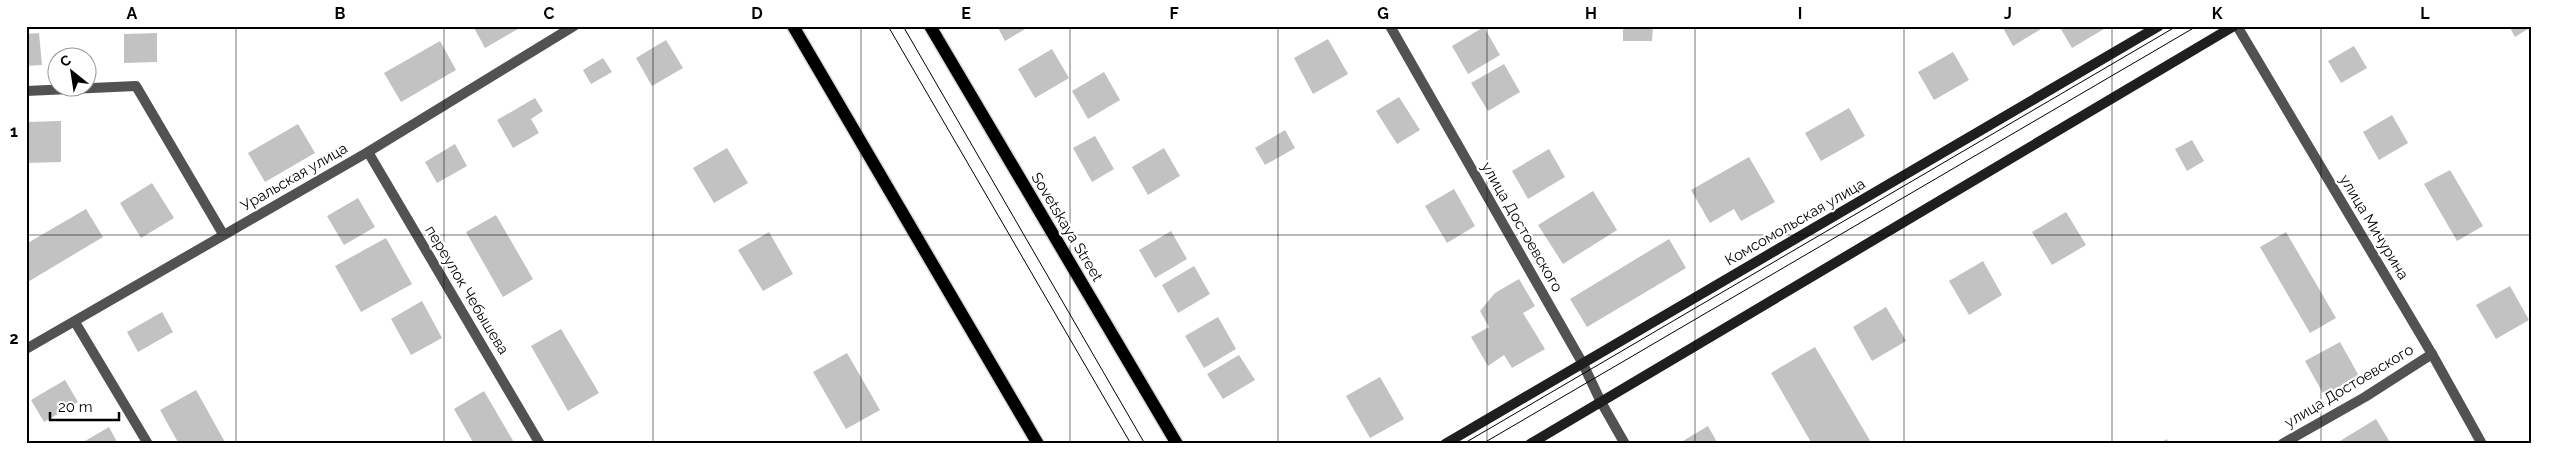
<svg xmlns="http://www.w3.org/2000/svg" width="2557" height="470" font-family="Raleway,sans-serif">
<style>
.building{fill:#c2c2c2}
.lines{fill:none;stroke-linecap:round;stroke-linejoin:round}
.primary-casing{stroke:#dbdbdb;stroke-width:15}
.street{stroke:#525252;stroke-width:10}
.secondary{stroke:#1f1f1f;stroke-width:10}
.primary{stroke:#000;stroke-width:12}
.tram{stroke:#000;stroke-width:1}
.grid{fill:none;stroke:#000;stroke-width:1;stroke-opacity:0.55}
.labels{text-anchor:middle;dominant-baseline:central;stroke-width:4.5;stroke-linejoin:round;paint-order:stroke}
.street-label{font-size:15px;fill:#000;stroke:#fff}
.neatline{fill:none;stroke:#000;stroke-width:2}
.grid-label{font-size:16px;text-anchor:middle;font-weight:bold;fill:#000}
</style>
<rect width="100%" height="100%" fill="#fff"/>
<!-- building -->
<g class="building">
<polygon points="473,26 523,26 485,48"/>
<polygon points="997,26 1030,26 1005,41"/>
<polygon points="1623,26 1653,26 1652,41 1623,41"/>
<polygon points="2002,26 2046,26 2013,46"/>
<polygon points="2059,26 2103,26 2104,29 2072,48"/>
<polygon points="2509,26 2531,26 2531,27 2515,37"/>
<polygon points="1484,27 1500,55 1468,74 1452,46"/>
<polygon points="39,33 42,65 26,66 26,34"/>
<polygon points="157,33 157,62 124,63 124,34"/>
<polygon points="1328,39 1348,74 1313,94 1294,58"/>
<polygon points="666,40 683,68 652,86 636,58"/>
<polygon points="440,41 456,70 401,102 384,73"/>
<polygon points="2354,46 2367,68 2341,83 2328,61"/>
<polygon points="1052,49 1069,78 1035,98 1018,69"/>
<polygon points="1953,52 1969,80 1934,100 1918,72"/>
<polygon points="603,58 612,72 591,84 583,70"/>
<polygon points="1504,64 1520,92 1488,111 1471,83"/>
<polygon points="1104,72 1120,100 1088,119 1072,91"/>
<polygon points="1399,97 1420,130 1397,144 1376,111"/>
<polygon points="535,98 543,111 531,119 539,133 513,148 497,120"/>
<polygon points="1849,108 1865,136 1821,161 1805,133"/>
<polygon points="2392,115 2408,143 2379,160 2363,132"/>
<polygon points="61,121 61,162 26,163 26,122"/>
<polygon points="298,124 315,153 265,182 248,153"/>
<polygon points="1285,130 1295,148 1265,165 1255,148"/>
<polygon points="1095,136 1114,169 1092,182 1073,148"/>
<polygon points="2192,140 2204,161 2187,171 2175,149"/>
<polygon points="455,144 467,166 437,183 425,162"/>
<polygon points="727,148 748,183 714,203 693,168"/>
<polygon points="1164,148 1180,176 1148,195 1132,167"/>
<polygon points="1549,149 1565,177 1528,199 1512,171"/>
<polygon points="1749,157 1775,202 1741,221 1734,209 1710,223 1691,190"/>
<polygon points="2450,170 2483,226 2457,241 2424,184"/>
<polygon points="152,183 174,218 141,238 120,203"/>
<polygon points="1454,189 1475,226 1447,243 1425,206"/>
<polygon points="1593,191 1617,230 1563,264 1538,225"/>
<polygon points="358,198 375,227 344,245 327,216"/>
<polygon points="86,209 103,237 26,283 26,244"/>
<polygon points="2066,212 2086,245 2052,265 2032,232"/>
<polygon points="496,215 533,279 503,297 466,232"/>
<polygon points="1171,231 1187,259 1155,278 1139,250"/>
<polygon points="769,232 793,274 763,291 738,250"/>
<polygon points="2286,232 2336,318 2310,333 2260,247"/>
<polygon points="386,238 412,284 361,312 335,266"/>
<polygon points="1669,239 1686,268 1587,327 1570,299"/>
<polygon points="1983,261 2002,295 1969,315 1949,281"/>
<polygon points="1194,266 1210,294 1178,313 1162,285"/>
<polygon points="1519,279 1535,306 1523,313 1545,349 1512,368 1504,355 1488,366 1471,337 1489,327 1480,311 1495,293"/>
<polygon points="2510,286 2529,320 2496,339 2476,305"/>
<polygon points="422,301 442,338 411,355 391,319"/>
<polygon points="1886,307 1906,341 1872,361 1853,327"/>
<polygon points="162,312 173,332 138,352 127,332"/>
<polygon points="1218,317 1236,349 1204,368 1185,336"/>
<polygon points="561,329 599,393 568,411 531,346"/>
<polygon points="2340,342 2359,376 2324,395 2305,361"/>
<polygon points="1815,347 1872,444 1812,444 1771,373"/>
<polygon points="847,353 880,410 846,429 813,372"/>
<polygon points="1239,355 1255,380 1223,399 1207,374"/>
<polygon points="1380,377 1404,419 1370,438 1346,396"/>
<polygon points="65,380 78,402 44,422 31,400"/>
<polygon points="196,390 226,444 179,444 160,410"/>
<polygon points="484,391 505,427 515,444 474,444 454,409"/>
<polygon points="2376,419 2391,444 2335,444"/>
<polygon points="1708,426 1718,444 1678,444"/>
<polygon points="109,427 118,444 80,444"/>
<polygon points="2167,439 2169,444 2159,444"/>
</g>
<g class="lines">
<defs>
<g id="primary">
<polyline points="793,26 1038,444"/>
<polyline points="930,26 1177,444"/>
</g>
</defs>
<!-- primary casing -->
<use href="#primary" class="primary-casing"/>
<!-- street -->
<g class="street">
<polyline points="1390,26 1583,364 1601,402 1625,444"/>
<polyline points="2237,26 2432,354 2482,444"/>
<polyline points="26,91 136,86 223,234"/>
<polyline points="368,152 540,444"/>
<polyline points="75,322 148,444"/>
<polyline points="26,349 368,152 574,26"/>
<polyline points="2282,444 2365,397 2432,354"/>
</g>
<!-- secondary -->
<g class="secondary">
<polyline points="1445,444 2159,26"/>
<polyline points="1530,444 2234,26"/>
</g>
<!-- primary -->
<use href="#primary" class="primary"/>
<!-- tram -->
<g class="tram">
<polyline points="888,26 1131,444"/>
<polyline points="903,26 1145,444"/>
<polyline points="1463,444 2177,26"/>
<polyline points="1482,444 2197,26"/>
</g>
</g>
<!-- grid -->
<path class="grid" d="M236,26V444M444,26V444M653,26V444M861,26V444M1070,26V444M1278,26V444M1487,26V444M1695,26V444M1904,26V444M2112,26V444M2321,26V444M26,235H2531"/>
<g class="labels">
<!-- street labels -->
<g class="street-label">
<text transform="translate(294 177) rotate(-30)">Уральская улица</text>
<text transform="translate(1795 222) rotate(-30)">Комсомольская улица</text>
<text transform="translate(1067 227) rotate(59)">Sovetskaya Street</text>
<text transform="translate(1522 227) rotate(60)">улица Достоевского</text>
<text transform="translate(2374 227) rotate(59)">улица Мичурина</text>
<text transform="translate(467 290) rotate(59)">переулок Чебышева</text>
<text transform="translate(2349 386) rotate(-31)">улица Достоевского</text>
</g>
</g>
<!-- border -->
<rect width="2557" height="470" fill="none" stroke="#ffffff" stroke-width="55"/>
<!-- north arrow -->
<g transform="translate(72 72) rotate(330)"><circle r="24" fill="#ffffff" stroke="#999999"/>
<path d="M0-4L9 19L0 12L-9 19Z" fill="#000000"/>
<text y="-8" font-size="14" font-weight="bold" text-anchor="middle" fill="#000000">С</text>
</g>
<!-- scale -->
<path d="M50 412v8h69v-8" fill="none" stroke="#000000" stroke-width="2.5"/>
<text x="58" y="412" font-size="15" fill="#000000" stroke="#ffffff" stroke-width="4" paint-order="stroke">20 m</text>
<rect x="28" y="28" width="2502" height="414" class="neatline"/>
<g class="grid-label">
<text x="132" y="19">A</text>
<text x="340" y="19">B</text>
<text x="549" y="19">C</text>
<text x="757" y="19">D</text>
<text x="966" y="19">E</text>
<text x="1174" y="19">F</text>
<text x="1383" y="19">G</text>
<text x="1591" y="19">H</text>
<text x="1800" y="19">I</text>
<text x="2008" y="19">J</text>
<text x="2217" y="19">K</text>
<text x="2425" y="19">L</text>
<text x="14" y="137">1</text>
<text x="14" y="344">2</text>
</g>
</svg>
